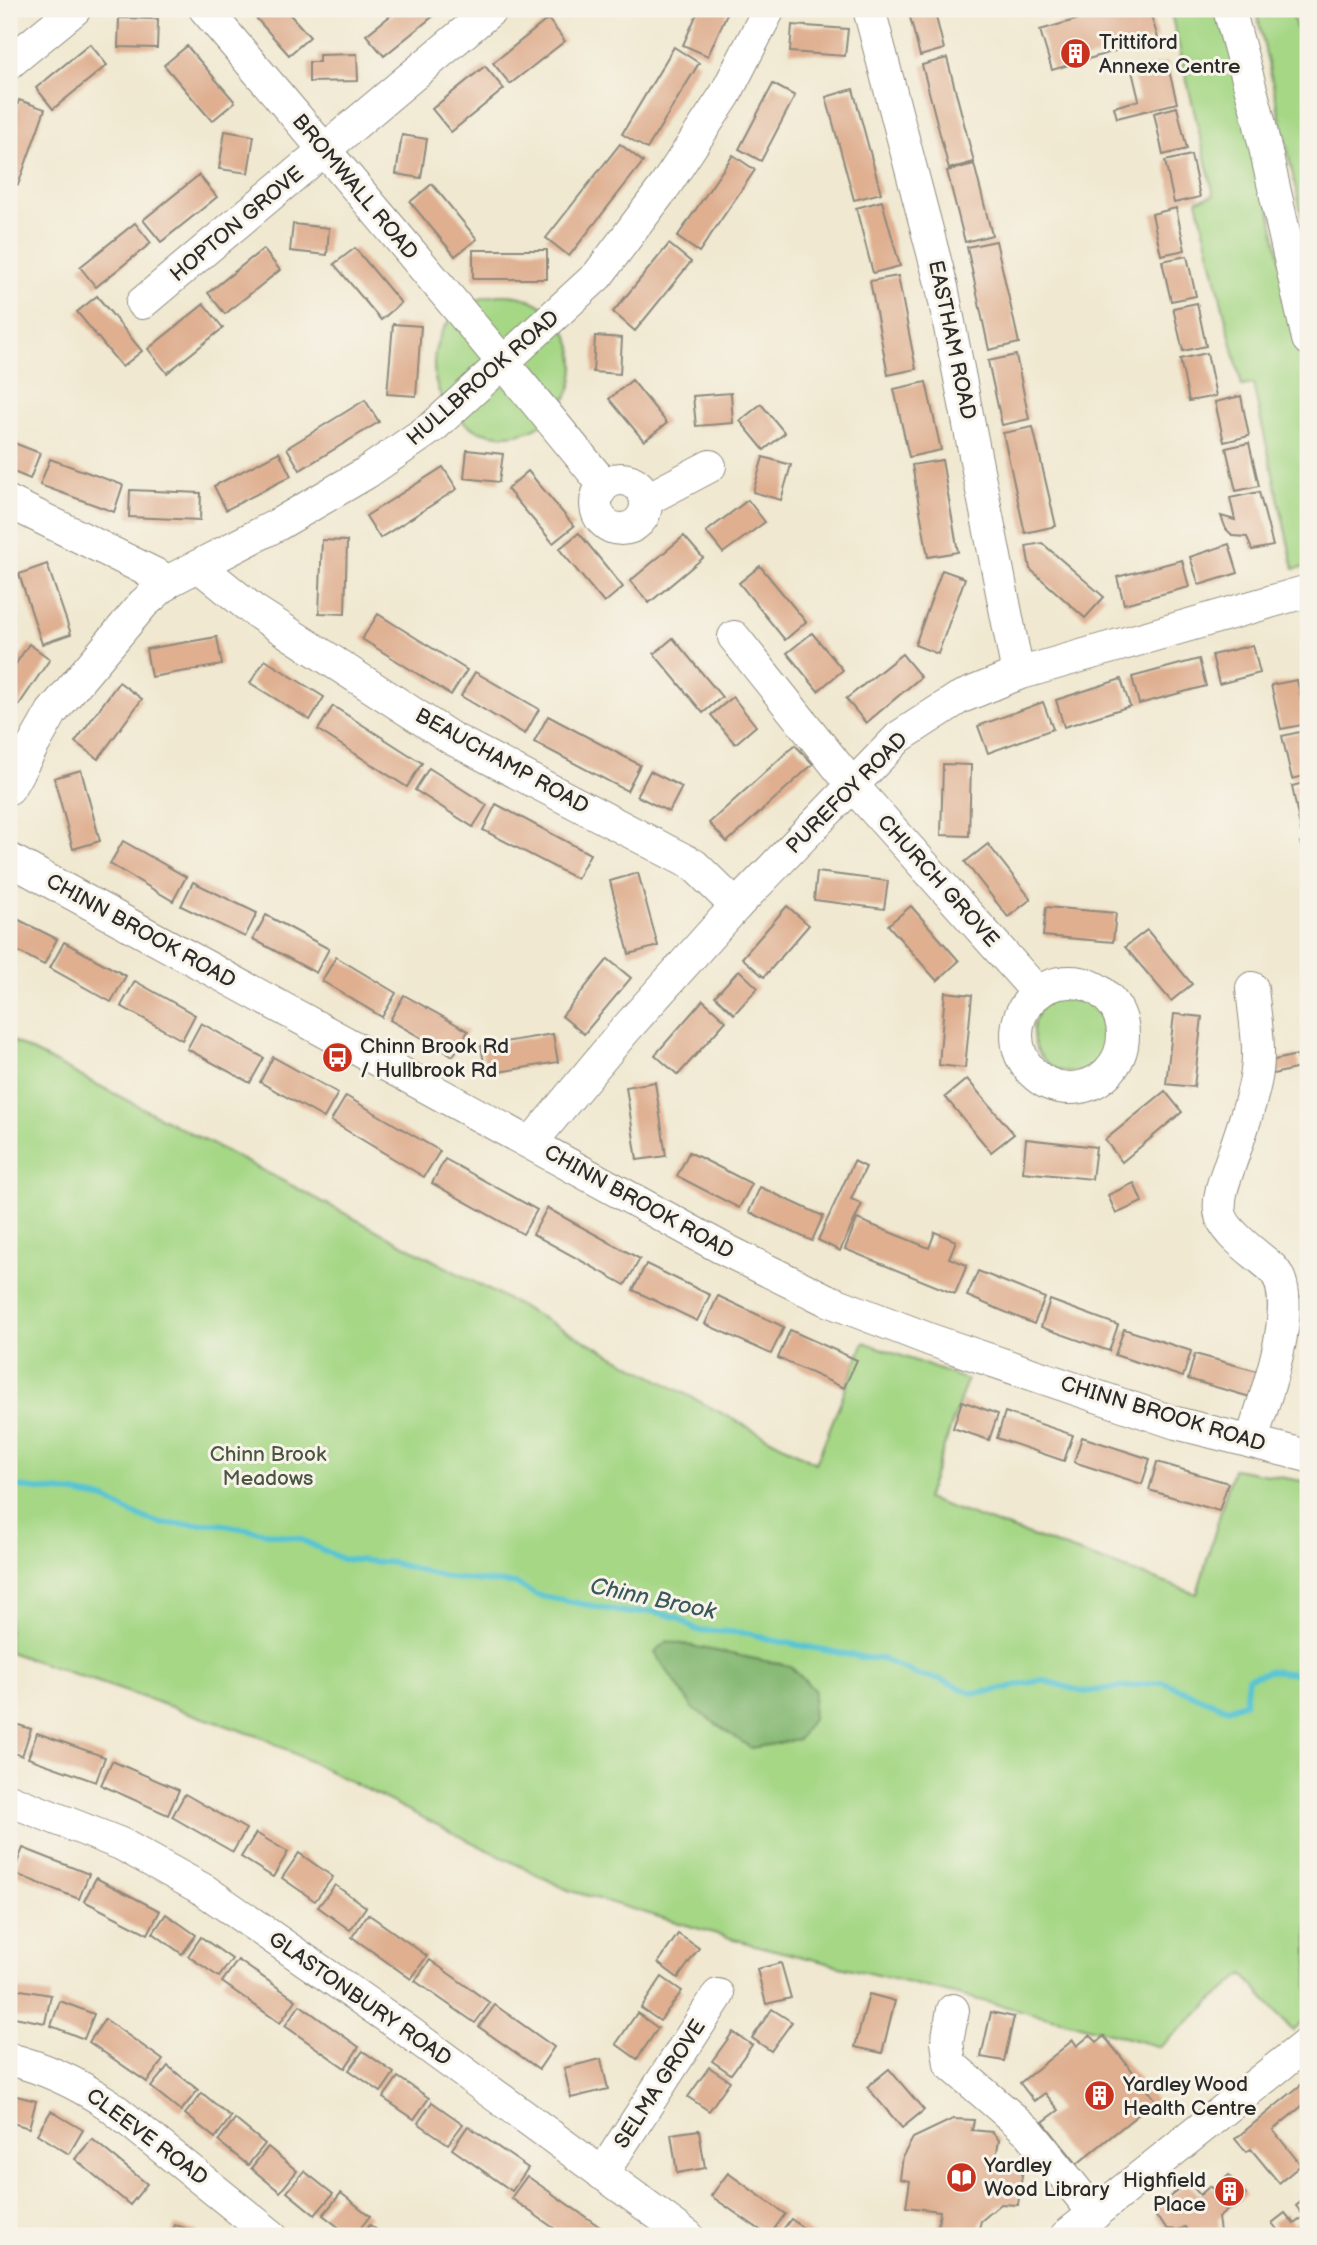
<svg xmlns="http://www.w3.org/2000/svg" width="1317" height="2245" font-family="'Balsamiq Sans',sans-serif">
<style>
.green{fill:#a5d785;stroke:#688158;stroke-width:2}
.forest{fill:#84b872;stroke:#58724e;stroke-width:2}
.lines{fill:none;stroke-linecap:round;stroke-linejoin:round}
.stream{stroke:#59c5d2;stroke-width:6}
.building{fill:#dfaf90}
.minor-casing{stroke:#8e8a7e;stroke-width:34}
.minor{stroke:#fff;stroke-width:32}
.labels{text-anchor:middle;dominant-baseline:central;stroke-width:6;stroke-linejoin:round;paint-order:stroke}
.poi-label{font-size:21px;fill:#2b2b2b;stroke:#f7f3e8;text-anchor:start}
.street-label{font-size:21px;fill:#2b2b2b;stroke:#f7f3e8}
.park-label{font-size:21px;fill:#4a5642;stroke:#f7f3e8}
.water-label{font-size:23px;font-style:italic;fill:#39595d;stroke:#f7f3e8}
</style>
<rect width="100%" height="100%" fill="#f7f3e8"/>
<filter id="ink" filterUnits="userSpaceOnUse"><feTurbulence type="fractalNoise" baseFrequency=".0143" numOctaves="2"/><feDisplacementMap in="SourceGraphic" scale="14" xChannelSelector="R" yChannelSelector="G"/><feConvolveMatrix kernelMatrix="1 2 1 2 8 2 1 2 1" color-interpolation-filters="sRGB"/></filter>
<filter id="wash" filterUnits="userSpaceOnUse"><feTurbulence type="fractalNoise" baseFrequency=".00686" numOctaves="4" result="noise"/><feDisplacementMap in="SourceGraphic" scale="28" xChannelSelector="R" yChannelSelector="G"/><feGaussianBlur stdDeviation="1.57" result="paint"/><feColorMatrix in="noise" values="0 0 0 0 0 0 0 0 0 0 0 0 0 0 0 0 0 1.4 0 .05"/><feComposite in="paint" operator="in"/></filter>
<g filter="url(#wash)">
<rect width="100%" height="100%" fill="#f0e8d0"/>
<!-- green -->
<g class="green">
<polygon points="1170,9 1219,9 1249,111 1308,391 1308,566 1294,569 1253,384 1242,386 1197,200 1214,195"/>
<polygon points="1256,9 1291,9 1308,68 1308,243"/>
<circle cx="504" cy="365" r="70"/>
<circle cx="1074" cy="1032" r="41"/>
<polygon points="9,1039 306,1193 816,1463 864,1342 967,1380 926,1499 1197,1594 1233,1469 1308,1482 1308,2018 1293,2031 1243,1974 1160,2047 1073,2023 754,1945 568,1890 263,1738 9,1652"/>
</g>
<!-- forest -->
<polygon class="forest" points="667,1641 790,1666 814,1690 812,1719 798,1740 751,1748 693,1708 655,1653"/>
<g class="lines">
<!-- stream -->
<polyline class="stream" points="9,1486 74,1493 106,1499 129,1512 161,1524 219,1524 300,1539 342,1559 393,1563 450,1578 517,1584 536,1595 629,1613 651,1611 677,1617 697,1630 749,1633 771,1640 867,1658 882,1659 920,1676 939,1679 972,1693 993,1691 1042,1680 1084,1692 1163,1682 1228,1709 1245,1702 1248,1678 1269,1671 1308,1675"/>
</g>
<g id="blocks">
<!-- building -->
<g class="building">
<polygon points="248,9 285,9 310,37 289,55"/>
<polygon points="399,9 434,9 437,13 384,56 366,35"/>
<polygon points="699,9 729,9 708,56 683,45"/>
<polygon points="908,9 934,9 944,49 920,56"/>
<polygon points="1107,9 1149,9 1158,38 1052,70 1040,30 1107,11"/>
<polygon points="119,18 158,19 157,48 118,47"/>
<polygon points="548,19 565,41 510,84 493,63"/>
<polygon points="792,25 848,29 845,56 790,52"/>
<polygon points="90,44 107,65 53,109 36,88"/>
<polygon points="187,46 235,102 212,121 164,65"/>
<polygon points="674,47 699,63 647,149 622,134"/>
<polygon points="357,54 358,81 309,82 309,62 319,62 319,55"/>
<polygon points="947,58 974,162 949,169 922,65"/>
<polygon points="1167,62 1177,103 1117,118 1114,107 1139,100 1132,71"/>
<polygon points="485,66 504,89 451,132 432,109"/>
<polygon points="773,84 795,96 761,161 739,149"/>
<polygon points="853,89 881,193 854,200 826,97"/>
<polygon points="19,100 45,109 18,185 9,181 9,130"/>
<polygon points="1177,107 1187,149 1163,155 1154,113"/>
<polygon points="225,131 254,136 248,173 219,169"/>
<polygon points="402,135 427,139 421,178 396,174"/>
<polygon points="620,144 643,162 569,256 546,238"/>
<polygon points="733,155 755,170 699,252 677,237"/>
<polygon points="1191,155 1200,197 1174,203 1165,161"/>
<polygon points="974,164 992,235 965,242 947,171"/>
<polygon points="199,175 217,197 161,242 143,220"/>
<polygon points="432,184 477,239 455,256 410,202"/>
<polygon points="882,201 900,266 873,273 856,208"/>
<polygon points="1176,208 1185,250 1161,255 1152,214"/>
<polygon points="135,223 151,243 96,287 80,267"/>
<polygon points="293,224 329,228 327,255 290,251"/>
<polygon points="996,241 1019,343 989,350 967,247"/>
<polygon points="669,244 691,262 635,331 613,312"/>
<polygon points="355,248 401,303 381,320 334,264"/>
<polygon points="263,249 280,270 225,314 208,293"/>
<rect x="473" y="250" width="74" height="29"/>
<polygon points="1187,256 1196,296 1171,301 1162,261"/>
<polygon points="898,276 916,369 888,375 870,281"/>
<polygon points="97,296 142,351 122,367 77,312"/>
<polygon points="1197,303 1206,346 1183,351 1173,308"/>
<polygon points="204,304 223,328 167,373 148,349"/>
<polygon points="393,324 421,326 416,396 387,394"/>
<polygon points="595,336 622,338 620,374 593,372"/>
<polygon points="1207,353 1216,396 1189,401 1180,359"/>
<polygon points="1016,355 1029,419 1002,425 988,361"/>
<polygon points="632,380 667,423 644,441 609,399"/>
<polygon points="926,382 941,450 909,457 894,389"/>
<polygon points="731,393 733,423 696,426 693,396"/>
<polygon points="1241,396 1249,436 1224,442 1215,402"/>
<polygon points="365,400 379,422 300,470 287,448"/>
<polygon points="761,404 785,433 764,450 740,421"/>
<polygon points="1033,427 1056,526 1025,533 1003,433"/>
<polygon points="9,441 40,453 30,479 9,470"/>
<polygon points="1249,443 1259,486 1236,491 1226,448"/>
<polygon points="467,450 503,454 499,482 464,478"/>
<polygon points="279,452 291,476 226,510 214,486"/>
<polygon points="763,457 791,465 781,500 753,492"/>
<polygon points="50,459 123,485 114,512 40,485"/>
<polygon points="942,460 958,552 928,557 912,465"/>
<polygon points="443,467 457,489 380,538 366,516"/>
<polygon points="528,471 574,526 553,543 507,489"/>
<polygon points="130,490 201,493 200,520 129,517"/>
<polygon points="1259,492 1273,546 1252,550 1247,537 1233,536 1226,529 1221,516 1235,520 1230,498"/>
<polygon points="748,500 765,522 723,553 706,532"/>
<polygon points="579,533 623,587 604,603 559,549"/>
<polygon points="684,536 703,558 649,603 630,581"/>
<polygon points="322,540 347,541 345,614 319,613"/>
<polygon points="1042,543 1104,597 1085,618 1030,569 1026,546"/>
<polygon points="1229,544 1238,573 1199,585 1190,557"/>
<polygon points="1182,560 1189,587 1124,604 1117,577"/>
<polygon points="47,564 71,634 42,644 19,574"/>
<polygon points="760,566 806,622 785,640 739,583"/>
<polygon points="942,570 965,578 938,654 915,645"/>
<polygon points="378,614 467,670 451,695 362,639"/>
<polygon points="812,633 843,670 818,691 787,653"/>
<polygon points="217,637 222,665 151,677 146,649"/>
<polygon points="673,638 722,697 703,713 654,654"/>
<polygon points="29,644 50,659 10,718 9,674"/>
<polygon points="1253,645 1260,673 1219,684 1212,655"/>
<polygon points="902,654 921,677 866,723 846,699"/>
<polygon points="1199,659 1206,686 1139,704 1132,677"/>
<polygon points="265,660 324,697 310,720 250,683"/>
<polygon points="475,672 539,709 525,734 461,696"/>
<polygon points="1121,679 1130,706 1064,727 1056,700"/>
<polygon points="1297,680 1307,724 1281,729 1271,685"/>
<polygon points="119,682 142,699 98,759 75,742"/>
<polygon points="733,697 756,726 735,744 711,715"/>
<polygon points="1043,702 1053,729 988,753 978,726"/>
<polygon points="333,706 422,763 407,787 318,730"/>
<polygon points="548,716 640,765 627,791 534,742"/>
<polygon points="1308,730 1308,775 1292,779 1282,736"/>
<polygon points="795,745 813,764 727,842 709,823"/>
<polygon points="943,764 971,765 969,836 941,835"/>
<polygon points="429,768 487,805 473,827 415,790"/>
<polygon points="81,770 100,841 73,849 54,778"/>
<polygon points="650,771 682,787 669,812 637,796"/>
<polygon points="1308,782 1308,830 1301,832 1292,786"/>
<polygon points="496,804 590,854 577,879 483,830"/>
<polygon points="1308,840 1308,874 1307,874 1300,842"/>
<polygon points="123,841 186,877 173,901 110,864"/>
<polygon points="988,844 1031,899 1008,917 965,862"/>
<polygon points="817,872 888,881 884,909 814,900"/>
<polygon points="638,873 658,946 629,954 610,881"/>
<polygon points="193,882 257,913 245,937 181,906"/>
<polygon points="787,906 809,925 764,977 742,958"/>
<polygon points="911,906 959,961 937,981 888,925"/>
<polygon points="1046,907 1116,913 1113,942 1043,936"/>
<polygon points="9,915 57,939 44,965 9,947"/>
<polygon points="266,915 329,949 316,973 253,939"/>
<polygon points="1147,930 1192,984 1171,1001 1125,947"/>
<polygon points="64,942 126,976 111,1002 50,968"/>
<polygon points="336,957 396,993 382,1017 322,981"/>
<polygon points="608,959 631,978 584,1034 562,1016"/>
<polygon points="739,970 758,988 734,1014 715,996"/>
<polygon points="135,981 195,1015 182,1040 121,1006"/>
<polygon points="945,992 972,995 965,1068 939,1065"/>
<polygon points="404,995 468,1031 453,1056 390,1020"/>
<polygon points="703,1000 726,1021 678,1075 655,1055"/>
<polygon points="1174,1014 1202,1017 1194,1087 1166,1084"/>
<polygon points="201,1023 264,1058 250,1083 187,1049"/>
<polygon points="553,1034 558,1062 486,1074 481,1046"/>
<polygon points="1297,1055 1300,1068 1273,1074 1270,1061"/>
<polygon points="273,1057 338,1093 324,1118 260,1082"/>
<polygon points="967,1079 1014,1134 991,1152 945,1097"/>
<polygon points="655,1082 666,1156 637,1160 626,1087"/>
<polygon points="1165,1091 1182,1112 1122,1162 1105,1140"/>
<polygon points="346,1096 440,1151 424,1177 331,1121"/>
<polygon points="1026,1139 1096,1147 1092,1179 1023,1172"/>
<polygon points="689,1152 752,1184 739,1208 677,1176"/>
<polygon points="445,1159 537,1210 523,1234 432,1183"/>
<polygon points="854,1161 866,1167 851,1199 862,1204 840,1251 818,1240"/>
<polygon points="1134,1183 1142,1202 1116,1214 1108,1195"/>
<polygon points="760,1187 823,1216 812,1241 749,1212"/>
<polygon points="547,1208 640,1259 625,1285 533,1234"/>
<polygon points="857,1219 929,1248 935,1232 956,1241 949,1258 967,1265 955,1294 845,1249"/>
<polygon points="646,1264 710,1295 697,1321 633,1290"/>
<polygon points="978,1271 1045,1298 1034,1324 967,1296"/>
<polygon points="1308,1290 1308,1340 1293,1328 1301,1319 1294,1312 1299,1298"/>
<polygon points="718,1296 784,1327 771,1354 705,1324"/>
<polygon points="1050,1300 1118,1325 1109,1351 1041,1327"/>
<polygon points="1124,1329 1191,1351 1183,1377 1115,1355"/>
<polygon points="790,1330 857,1360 844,1388 778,1358"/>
<polygon points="1195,1354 1264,1373 1257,1399 1188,1379"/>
<polygon points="962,1401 998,1414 989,1440 953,1428"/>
<polygon points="1005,1412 1073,1435 1064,1461 997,1438"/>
<polygon points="1082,1437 1150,1459 1142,1484 1074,1462"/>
<polygon points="1157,1462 1228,1483 1219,1511 1149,1490"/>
<polygon points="9,1722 31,1729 22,1756 9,1751"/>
<polygon points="37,1733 105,1757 96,1782 28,1758"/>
<polygon points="112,1761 179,1790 168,1815 101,1785"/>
<polygon points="185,1794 246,1829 233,1852 172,1817"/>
<polygon points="256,1833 288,1852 273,1877 241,1857"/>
<polygon points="23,1848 89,1874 79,1899 13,1873"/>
<polygon points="299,1853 333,1877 315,1901 282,1878"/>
<polygon points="96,1878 160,1911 148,1934 84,1901"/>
<polygon points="335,1885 366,1907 350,1930 318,1907"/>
<polygon points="166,1914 196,1935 182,1954 153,1933"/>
<polygon points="368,1914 427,1956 411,1979 352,1937"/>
<polygon points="678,1934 699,1948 678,1978 658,1963"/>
<polygon points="201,1937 232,1959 219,1977 188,1956"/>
<polygon points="238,1960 296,2000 280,2023 222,1982"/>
<polygon points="430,1960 490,2003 475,2023 415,1981"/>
<polygon points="781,1963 791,1998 766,2004 757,1969"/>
<polygon points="662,1977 682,1991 660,2021 641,2008"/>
<polygon points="9,1988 51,1995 45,2023 9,2016"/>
<polygon points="869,1994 895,2001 882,2053 855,2047"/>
<polygon points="60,2001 94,2014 84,2039 51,2026"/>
<polygon points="300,2005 359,2047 345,2068 285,2026"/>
<polygon points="495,2005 554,2047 539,2069 479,2027"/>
<polygon points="772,2009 792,2022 771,2051 752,2038"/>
<polygon points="991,2012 1014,2017 1004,2061 981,2057"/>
<polygon points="637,2013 658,2028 637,2059 616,2044"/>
<polygon points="105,2019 163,2060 147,2082 89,2042"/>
<polygon points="733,2032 752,2045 731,2074 712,2061"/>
<polygon points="1090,2035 1097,2042 1104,2036 1156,2100 1077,2164 1043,2122 1059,2110 1045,2093 1034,2101 1020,2083 1073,2040 1077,2046"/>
<polygon points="363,2051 394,2073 381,2092 349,2070"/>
<polygon points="601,2059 608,2089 571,2098 564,2068"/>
<polygon points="168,2066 198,2090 181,2111 151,2087"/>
<polygon points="709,2067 730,2081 709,2111 688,2097"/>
<polygon points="889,2069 924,2110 902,2128 867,2087"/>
<polygon points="398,2077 429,2098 414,2119 383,2098"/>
<polygon points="1308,2079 1308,2101 1273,2130 1301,2165 1279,2183 1251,2149 1246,2152 1235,2139"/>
<polygon points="202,2093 231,2117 215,2138 185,2114"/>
<polygon points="9,2094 36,2101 29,2128 9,2122"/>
<polygon points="432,2102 463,2124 448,2144 418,2123"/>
<polygon points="51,2111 83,2130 69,2154 37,2134"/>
<polygon points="235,2119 265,2144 248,2165 218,2141"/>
<polygon points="953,2119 974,2120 972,2130 992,2132 999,2140 995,2163 1023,2168 1018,2205 1001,2204 981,2221 977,2236 937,2236 940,2211 906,2207 910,2181 900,2179 903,2156 913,2138"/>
<polygon points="468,2126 528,2168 512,2191 452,2149"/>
<polygon points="699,2130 705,2168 677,2173 671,2134"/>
<polygon points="92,2139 147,2184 130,2205 75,2159"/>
<polygon points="268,2147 297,2171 280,2192 251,2168"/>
<polygon points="304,2171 333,2194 315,2215 287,2192"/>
<polygon points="728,2173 785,2214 769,2236 711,2196"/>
<polygon points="1229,2175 1246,2195 1218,2218 1220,2232 1215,2236 1191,2236 1185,2227 1178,2230 1168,2229 1156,2217 1159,2205 1185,2185 1192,2186 1200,2195 1210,2186 1213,2189"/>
<polygon points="527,2176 613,2236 565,2236 511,2198"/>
<polygon points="341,2193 370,2216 354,2236 350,2236 323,2215"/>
<polygon points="1308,2196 1308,2229 1300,2236 1276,2236 1280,2233 1272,2223 1285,2213 1294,2224 1304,2216 1296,2206"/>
<polygon points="791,2219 805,2229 815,2236 778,2236"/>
<polygon points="175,2225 198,2232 196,2236 171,2236"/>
<polygon points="370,2225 385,2236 361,2236"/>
</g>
</g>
</g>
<g filter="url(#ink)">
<use href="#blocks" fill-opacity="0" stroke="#8e8a7e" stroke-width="2"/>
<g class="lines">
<defs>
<g id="minor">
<path d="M205,9C339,167 473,324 604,485"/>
<polyline points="869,9 942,287 1018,674"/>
<polyline points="1229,9 1257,112 1308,339"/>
<polyline points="9,63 75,9"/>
<polyline points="142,303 492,9"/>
<circle cx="621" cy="504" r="25"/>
<polyline points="646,500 710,466"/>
<polyline points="9,502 169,581"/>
<polyline points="199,566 253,610 451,738 694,865 736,906"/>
<polyline points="734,637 853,786 1038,993"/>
<polyline points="9,788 52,712 143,604 169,581 277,525 366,473 434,426 598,275 665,186 725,95 769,9"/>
<polyline points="9,859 720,1247 827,1300 931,1340 1176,1423 1308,1456"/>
<circle cx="1070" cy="1035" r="53"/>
<polyline points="531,1143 625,1030 736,906 899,737 959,698 1018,674 1308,591"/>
<path d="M1251,1442C1262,1405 1304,1299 1272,1268C1257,1254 1222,1232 1220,1211C1218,1195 1225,1179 1230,1164C1239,1138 1249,1111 1255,1083C1262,1052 1255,1020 1252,988"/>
<polyline points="9,1800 121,1844 204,1890 406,2030 688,2236"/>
<polyline points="953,2010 947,2042 950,2064 1030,2133 1095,2214"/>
<path d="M9,2059C45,2068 77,2083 108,2104L272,2236"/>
<polyline points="602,2174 718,1995"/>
<polyline points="1066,2236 1308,2043"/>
</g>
</defs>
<!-- minor casing -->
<use href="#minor" class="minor-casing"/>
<!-- minor -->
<use href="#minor" class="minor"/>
</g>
</g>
<!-- icons -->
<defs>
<symbol id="building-disc" viewBox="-11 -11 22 22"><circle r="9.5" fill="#c8321e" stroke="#f7f3e8"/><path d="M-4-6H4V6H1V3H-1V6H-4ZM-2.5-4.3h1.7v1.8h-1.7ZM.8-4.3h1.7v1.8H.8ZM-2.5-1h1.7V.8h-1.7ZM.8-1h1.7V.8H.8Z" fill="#fff"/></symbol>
<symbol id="bus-disc" viewBox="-11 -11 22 22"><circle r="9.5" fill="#c8321e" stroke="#f7f3e8"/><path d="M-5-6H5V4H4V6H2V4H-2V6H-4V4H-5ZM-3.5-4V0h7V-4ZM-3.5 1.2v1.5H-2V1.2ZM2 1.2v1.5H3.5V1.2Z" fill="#fff"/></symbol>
<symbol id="library-disc" viewBox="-11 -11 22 22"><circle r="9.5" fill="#c8321e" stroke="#f7f3e8"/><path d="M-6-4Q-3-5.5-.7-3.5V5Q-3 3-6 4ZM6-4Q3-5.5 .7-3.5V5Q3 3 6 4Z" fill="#fff"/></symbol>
</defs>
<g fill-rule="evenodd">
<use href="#building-disc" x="1058" y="36" width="35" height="35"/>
<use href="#bus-disc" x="320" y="1040" width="35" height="35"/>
<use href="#building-disc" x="1082" y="2078" width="35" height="35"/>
<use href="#library-disc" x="944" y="2160" width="35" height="35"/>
<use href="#building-disc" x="1212" y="2174" width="35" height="35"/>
</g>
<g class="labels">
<!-- poi labels -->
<g class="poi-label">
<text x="1099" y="42">Trittiford<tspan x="1099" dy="24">Annexe Centre</tspan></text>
<text x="360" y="1046">Chinn Brook Rd<tspan x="360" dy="24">/ Hullbrook Rd</tspan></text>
<text x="1123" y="2084">Yardley Wood<tspan x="1123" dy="24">Health Centre</tspan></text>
<text x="984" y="2165">Yardley<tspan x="984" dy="24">Wood Library</tspan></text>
<text x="1206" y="2180" text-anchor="end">Highfield<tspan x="1206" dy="24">Place</tspan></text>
</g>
<!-- street labels -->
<g class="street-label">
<text transform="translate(355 187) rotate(50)">BROMWALL ROAD</text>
<text transform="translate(237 224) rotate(-40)">HOPTON GROVE</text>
<text transform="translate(952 340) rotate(78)">EASTHAM ROAD</text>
<text transform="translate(483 378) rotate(-41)">HULLBROOK ROAD</text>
<text transform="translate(502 761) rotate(29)">BEAUCHAMP ROAD</text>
<text transform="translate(847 793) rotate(-45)">PUREFOY ROAD</text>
<text transform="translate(938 881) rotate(48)">CHURCH GROVE</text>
<text transform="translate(141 931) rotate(29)">CHINN BROOK ROAD</text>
<text transform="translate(639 1202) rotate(29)">CHINN BROOK ROAD</text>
<text transform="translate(1163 1414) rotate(17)">CHINN BROOK ROAD</text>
<text transform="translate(360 1999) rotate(35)">GLASTONBURY ROAD</text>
<text transform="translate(660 2084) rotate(-57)">SELMA GROVE</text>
<text transform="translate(147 2137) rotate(37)">CLEEVE ROAD</text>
</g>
<!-- park labels -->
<g class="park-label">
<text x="268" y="1454">Chinn Brook<tspan x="268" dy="24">Meadows</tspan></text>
</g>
<!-- water labels -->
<g class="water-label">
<text transform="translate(653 1599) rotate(12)">Chinn Brook</text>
</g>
</g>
<!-- margin -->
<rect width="1317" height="2245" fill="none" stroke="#f7f3e8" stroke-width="35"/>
</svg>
